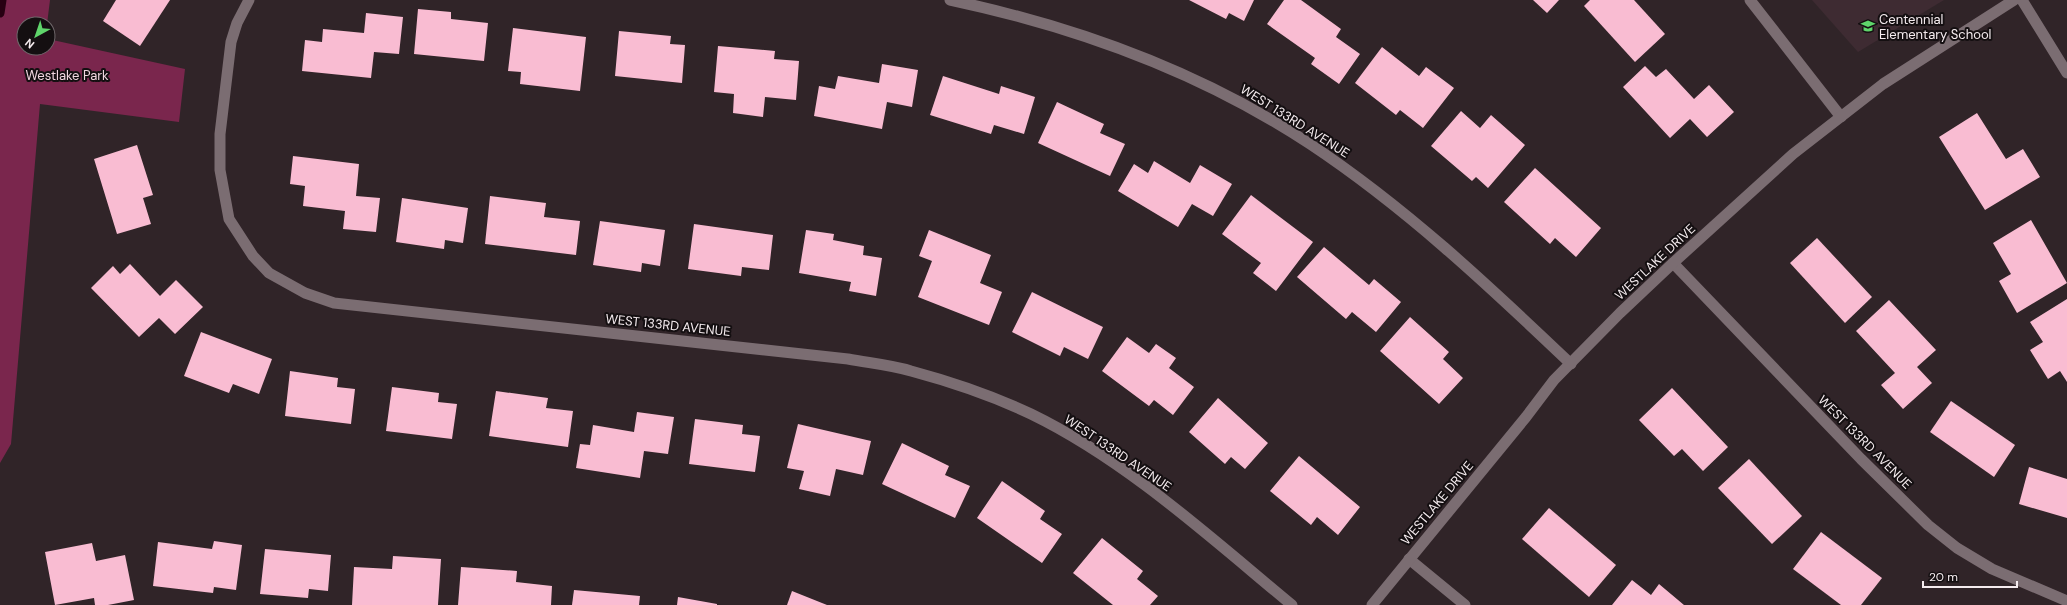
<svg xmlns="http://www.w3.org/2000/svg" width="2067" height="605" font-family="'DM Sans',sans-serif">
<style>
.built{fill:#3e2b32}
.green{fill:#7a264d}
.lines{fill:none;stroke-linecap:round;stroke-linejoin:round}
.stream{stroke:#270012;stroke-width:9}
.building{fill:#f9bcd2}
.minor{stroke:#7b6d72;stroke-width:11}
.tertiary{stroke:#7b6d72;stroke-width:11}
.labels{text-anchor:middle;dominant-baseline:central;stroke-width:4;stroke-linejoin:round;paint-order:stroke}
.poi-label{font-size:13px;fill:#f5ecef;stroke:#140f11;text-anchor:start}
.park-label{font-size:13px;fill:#f0d6df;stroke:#140f11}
.street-label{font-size:13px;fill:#f5ecef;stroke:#140f11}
</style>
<rect width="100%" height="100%" fill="#302428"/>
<!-- built -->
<polygon class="built" points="1812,0 1944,0 1858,52"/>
<!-- green -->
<polygon class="green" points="0,0 50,0 47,24 24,24 24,48 48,48 48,39 185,69 179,122 40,104 11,444 0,463"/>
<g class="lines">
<!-- stream -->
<polyline class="stream" points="0,13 2,0"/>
</g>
<!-- building -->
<g class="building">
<polygon points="116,0 170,0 140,46 103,21"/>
<polygon points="1189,0 1254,0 1244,21 1229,13 1226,19"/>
<polygon points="1284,0 1301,0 1341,29 1336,37 1360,54 1339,84 1311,64 1315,58 1267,24"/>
<polygon points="1533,0 1559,0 1547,13"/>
<polygon points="1590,0 1634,0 1665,34 1635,62 1584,6"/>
<polygon points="418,9 451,12 451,19 488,23 484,61 414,54"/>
<polygon points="366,13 403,17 399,54 374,52 371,78 302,71 305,40 322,42 323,29 364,33"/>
<polygon points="513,28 586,37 580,91 520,84 521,72 508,71"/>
<polygon points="619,31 671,36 670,44 685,45 682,83 615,76"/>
<polygon points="718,46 775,51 774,59 799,61 796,100 765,97 763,117 733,113 734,94 714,92"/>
<polygon points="1382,47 1419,76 1426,67 1454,88 1423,128 1400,110 1396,115 1355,83"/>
<polygon points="882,64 918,70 912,107 887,102 882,129 814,116 819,86 835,89 838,76 879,83"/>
<polygon points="1645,66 1656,77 1666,69 1694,99 1709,85 1734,112 1707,137 1690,119 1670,138 1623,87"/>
<polygon points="943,76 999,94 1001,86 1035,97 1024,134 994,125 991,134 930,115"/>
<polygon points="1057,102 1104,124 1100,133 1125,144 1110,176 1038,143"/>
<polygon points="1461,111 1480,128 1491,115 1525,145 1488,188 1476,177 1472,181 1431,146"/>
<polygon points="1977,113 2006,159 2023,149 2040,177 1985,210 1939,137"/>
<polygon points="137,145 153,195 143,198 151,224 117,234 94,159"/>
<polygon points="293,156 359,164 356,196 380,198 376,232 343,229 345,211 303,206 305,186 290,184"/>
<polygon points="1154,161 1190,183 1200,165 1232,184 1213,216 1192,204 1178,227 1118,191 1134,164 1148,173"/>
<polygon points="1535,168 1601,228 1576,257 1555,238 1550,244 1504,202"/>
<polygon points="1251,195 1313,242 1276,291 1253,273 1261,263 1222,234"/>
<polygon points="490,196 546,203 544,217 580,221 576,255 485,244"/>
<polygon points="402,198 468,208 463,243 445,240 444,249 396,242"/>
<polygon points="2031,220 2067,283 2017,313 1999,281 2011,274 1993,243"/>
<polygon points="600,221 665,230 660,266 642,263 641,272 593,265"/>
<polygon points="694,224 773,235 769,270 742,267 741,276 688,269"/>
<polygon points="806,230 834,234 833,240 864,246 863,255 882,258 876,296 849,291 851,282 799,273"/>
<polygon points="929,230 991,255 980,283 1002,292 989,325 918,297 932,261 919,256"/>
<polygon points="1817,238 1872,297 1845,323 1790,263"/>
<polygon points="1324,247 1369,285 1374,279 1401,302 1376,332 1352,312 1346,319 1297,277"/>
<polygon points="130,264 160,296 176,280 203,307 175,334 159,318 139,337 91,288 113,266 120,274"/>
<polygon points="1032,292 1103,327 1088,359 1064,347 1060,356 1012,332"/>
<polygon points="2067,299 2067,382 2060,371 2048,379 2030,350 2043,342 2030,322"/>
<polygon points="1889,300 1936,350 1917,367 1932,383 1903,409 1881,385 1895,373 1856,331"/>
<polygon points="1410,317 1449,352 1443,359 1463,378 1439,404 1380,351"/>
<polygon points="201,332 272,359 259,394 233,384 229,393 184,376"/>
<polygon points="1127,337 1149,353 1156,344 1176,358 1169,368 1194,387 1173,415 1154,400 1149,406 1102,371"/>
<polygon points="290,371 338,378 337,387 355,389 351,424 285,416"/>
<polygon points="392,387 439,393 438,402 457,404 452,439 386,431"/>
<polygon points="1672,388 1728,447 1703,471 1682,449 1674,456 1639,420"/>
<polygon points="496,391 548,398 546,408 573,411 568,447 489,436"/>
<polygon points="1218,398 1268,443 1245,469 1231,457 1225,464 1189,432"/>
<polygon points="1951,401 2015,445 1994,477 1930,432"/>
<polygon points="637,412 674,417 668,454 644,451 640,478 576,468 580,444 590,445 593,425 634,432"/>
<polygon points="695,419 743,425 742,434 760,436 755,472 689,464"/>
<polygon points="798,424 871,441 863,475 836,469 830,496 799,489 804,471 787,468"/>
<polygon points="902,443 949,466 945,475 970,486 955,518 882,484"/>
<polygon points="1299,456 1360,507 1338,535 1317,517 1311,525 1270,491"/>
<polygon points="1749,459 1802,516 1772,544 1718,488"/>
<polygon points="2029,467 2067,479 2067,518 2019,504"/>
<polygon points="1002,481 1045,511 1040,519 1062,534 1042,563 977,518"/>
<polygon points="1549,508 1616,565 1589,597 1522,539"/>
<polygon points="1821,532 1882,578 1861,605 1841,605 1793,569"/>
<polygon points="1102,538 1143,571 1137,579 1158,596 1150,605 1113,605 1073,573"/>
<polygon points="214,541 242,545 236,590 214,587 213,593 153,586 158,542 212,549"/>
<polygon points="92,543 96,561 125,555 134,600 108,605 95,605 94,598 55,605 45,552"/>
<polygon points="265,549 331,555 328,591 309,589 308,598 260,594"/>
<polygon points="393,556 441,559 438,605 352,605 354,567 392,569"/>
<polygon points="461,567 517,571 516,582 552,586 551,605 458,605"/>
<polygon points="1632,580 1651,595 1659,584 1684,605 1612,605"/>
<polygon points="574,590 640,596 639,605 572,605"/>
<polygon points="792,591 827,605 787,605"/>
<polygon points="678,597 717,604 717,605 677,605"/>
</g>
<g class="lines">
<!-- minor -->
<g class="minor">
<path d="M249,0L237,23L231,42L220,134V170L229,219L253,256L269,273L305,293L334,303L848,359C869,363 891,365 911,371C952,382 993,396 1031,414C1126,460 1211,538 1292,605"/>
<path d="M950,0C1077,27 1201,72 1310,144C1405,207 1488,285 1571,364"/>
<polyline points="2022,0 2067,73"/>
<polyline points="1673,263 1861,459 1928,525 1957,548 1992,569 2067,601"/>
<polyline points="1409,559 1465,605"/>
</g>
<!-- tertiary -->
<g class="tertiary">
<polyline points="1750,0 1841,117"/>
<polyline points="1372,605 1526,417 1554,380 1620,313 1673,263 1793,154 1883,84 2014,0"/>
</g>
</g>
<!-- icons -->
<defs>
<symbol id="school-bare" viewBox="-9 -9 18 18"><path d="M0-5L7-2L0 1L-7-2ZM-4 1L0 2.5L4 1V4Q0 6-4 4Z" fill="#5fd56b" stroke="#140f11" stroke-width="2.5" paint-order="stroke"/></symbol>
</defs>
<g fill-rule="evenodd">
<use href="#school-bare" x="1858" y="16" width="20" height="20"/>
</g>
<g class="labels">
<!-- poi labels -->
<g class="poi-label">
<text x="1879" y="19">Centennial<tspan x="1879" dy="15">Elementary School</tspan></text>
</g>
<!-- park labels -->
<g class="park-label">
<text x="67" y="75">Westlake Park</text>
</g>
<!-- street labels -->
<g class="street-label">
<text transform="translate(1295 121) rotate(32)">WEST 133RD AVENUE</text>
<text transform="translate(1655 262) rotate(-43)">WESTLAKE DRIVE</text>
<text transform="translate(668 325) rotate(6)">WEST 133RD AVENUE</text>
<text transform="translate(1865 442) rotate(45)">WEST 133RD AVENUE</text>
<text transform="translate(1118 453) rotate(34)">WEST 133RD AVENUE</text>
<text transform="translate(1437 503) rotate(-50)">WESTLAKE DRIVE</text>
</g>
</g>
<!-- north arrow -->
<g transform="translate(36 36) rotate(220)"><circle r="19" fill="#140f11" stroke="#6e676a"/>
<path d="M0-3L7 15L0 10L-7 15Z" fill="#5fd56b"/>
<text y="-6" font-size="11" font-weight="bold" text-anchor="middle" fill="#f5ecef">N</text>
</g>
<!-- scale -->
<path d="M1923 581v6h94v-6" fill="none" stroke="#f5ecef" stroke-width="2"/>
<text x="1929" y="581" font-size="12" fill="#f5ecef" stroke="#140f11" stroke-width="3" paint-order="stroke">20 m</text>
</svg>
